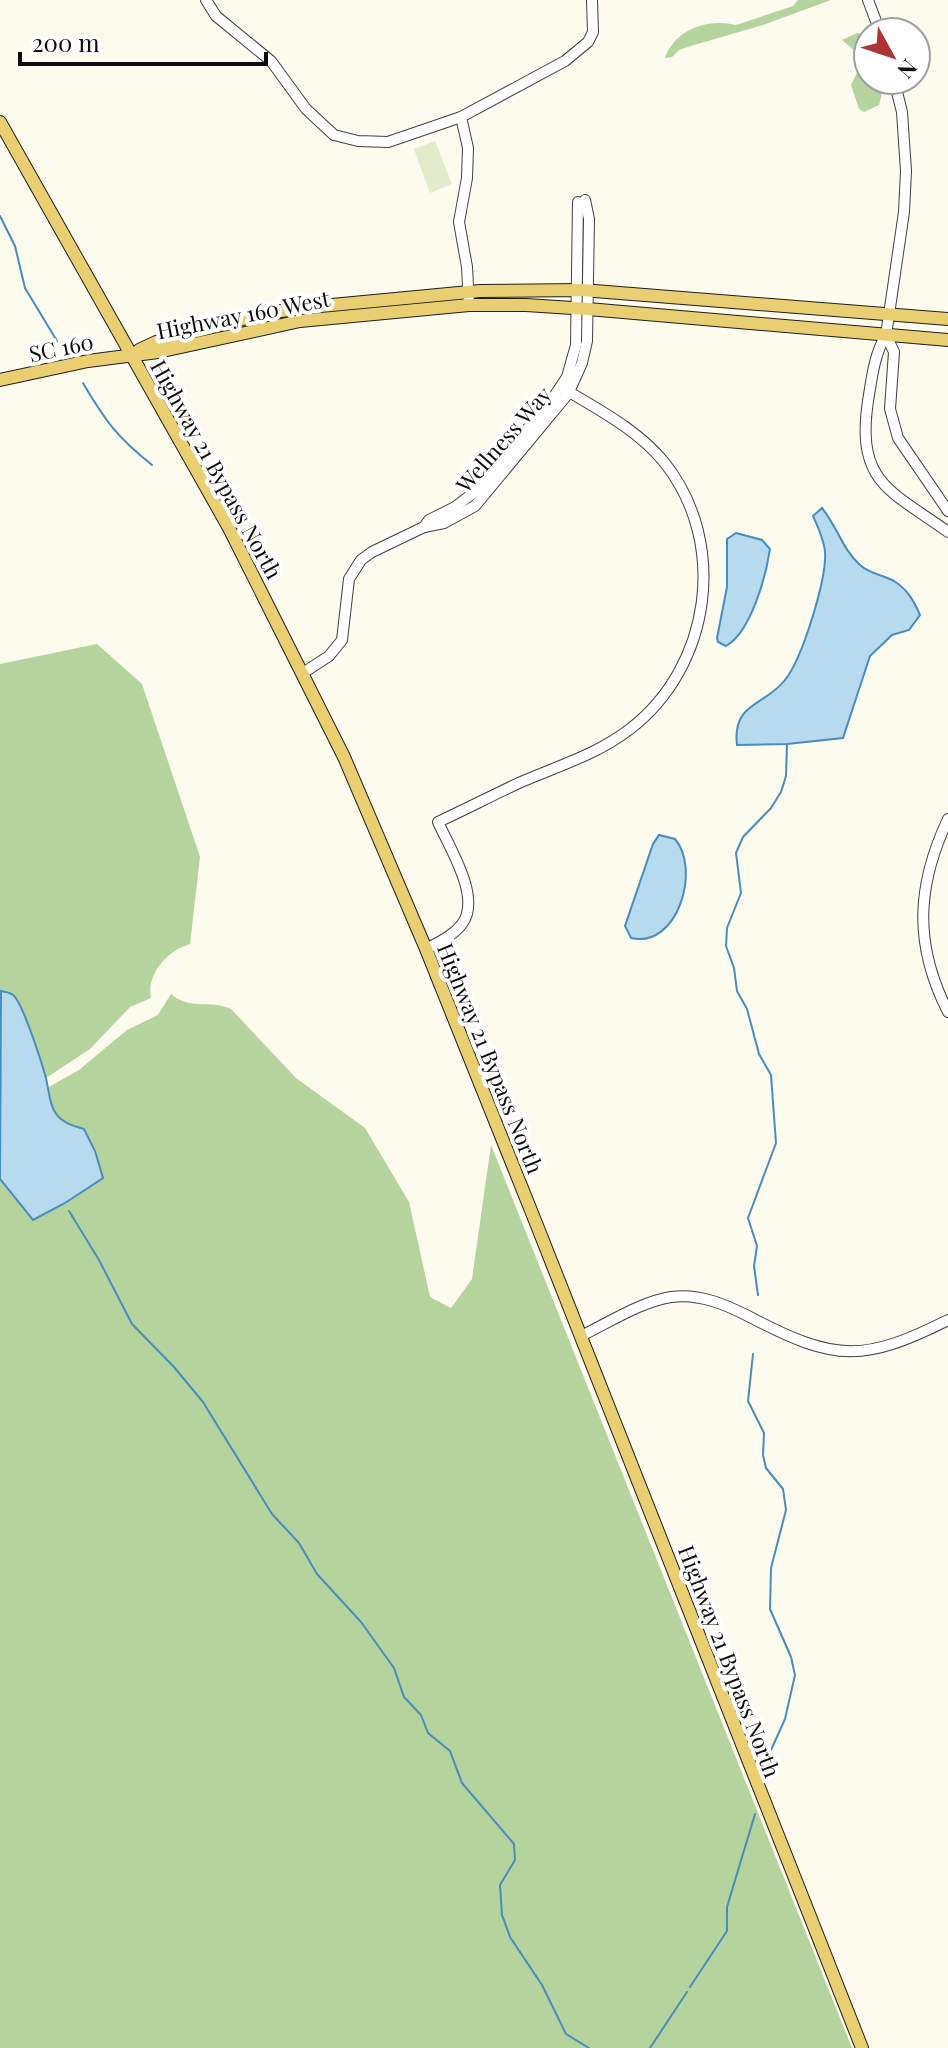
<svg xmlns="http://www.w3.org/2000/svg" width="948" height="2048" font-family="'Playfair Display',serif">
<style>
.forest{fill:#b4d39d}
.pitch{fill:#e1eccc}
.water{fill:#b8daef;stroke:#478dbe;stroke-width:2}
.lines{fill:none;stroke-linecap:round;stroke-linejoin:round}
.stream{stroke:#478dbe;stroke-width:2}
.minor-casing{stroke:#404040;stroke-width:12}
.major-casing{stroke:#1e1e1e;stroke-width:14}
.minor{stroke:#fff;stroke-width:10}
.major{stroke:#eace72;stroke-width:12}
.labels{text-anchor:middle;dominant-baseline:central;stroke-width:8;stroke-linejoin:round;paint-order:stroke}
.street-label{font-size:22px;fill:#0d0d0d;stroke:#fff}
</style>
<rect width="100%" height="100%" fill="#fdfaee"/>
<!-- forest -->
<g class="forest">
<path d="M798,0H831L763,25L694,45L679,50L672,57L665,58C675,29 708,18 736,25L793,6Z"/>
<polygon points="857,33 864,34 868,42 868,80 879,80 882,93 879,105 864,112 859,109 851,85 861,65 855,51 842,40"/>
<path d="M97,644L142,684L200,857L190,944C168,950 146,974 151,998L130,1007L90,1049L46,1078L36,1052L2,991L0,993V664Z"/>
<path d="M171,994C190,1011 210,999 231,1009L296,1078L365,1128L409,1202L430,1297L451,1308L472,1279L491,1145L852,2048H0V1179L5,1183L84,1130C62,1124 50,1111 47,1088L79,1070L127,1030L158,1015Z"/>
</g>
<!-- pitch -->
<polygon class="pitch" points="435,141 452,184 430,193 414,149"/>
<!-- water -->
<g class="water">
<path d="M822,508C837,526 842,549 860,565C870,574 883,575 894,581C908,590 914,601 920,615L909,630L892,635L870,656L843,738L787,744L737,745C732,702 765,706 785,680C802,659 827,579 825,552C824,540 818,527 813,516Z"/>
<path d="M736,533L762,540L770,549C766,576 751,632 726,646L718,642L717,638L727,587V539Z"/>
<path d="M659,835L675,839C701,869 678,949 631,938L625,926L653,844Z"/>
<path d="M1,991C5,992 10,992 13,995C23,1003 42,1064 46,1078C52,1107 50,1121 84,1129L95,1151L103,1178L65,1203L33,1220L0,1179Z"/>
</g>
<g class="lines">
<!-- stream -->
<g class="stream">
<polyline points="0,216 15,246 25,288 57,341"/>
<path d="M83,383C106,422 117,437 152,465"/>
<polyline points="69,1211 99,1260 132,1324 174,1367 203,1402 272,1514 299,1543 317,1574 361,1622 394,1668 404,1697 421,1715 428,1733 450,1751 462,1783 514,1844 515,1860 500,1885 502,1915 510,1937 542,1985 566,2034 589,2048"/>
<polyline points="758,1295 754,1266 757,1246 748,1218 776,1143 771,1075 759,1054 747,1009 737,991 734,968 726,946 727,928 741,893 736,853 743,837 771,808 781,792 786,776 787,744"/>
<polyline points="753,1354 748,1401 764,1433 763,1455 766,1468 783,1489 786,1510 771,1568 770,1609 791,1657 795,1675 785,1719 771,1750"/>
<polyline points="690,1987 727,1931 727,1907 755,1814"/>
<polyline points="650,2048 687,1992"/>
</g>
<defs>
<g id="minor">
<polyline points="206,0 216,16 271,61 306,109 334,135 358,141 388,142 461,117 565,61 588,42 593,32 592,0"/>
<polyline points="868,0 880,32"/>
<path d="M894,80L902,112L906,171L904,212L886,335C874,355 872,377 868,401C856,483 890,490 948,532"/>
<polyline points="461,117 468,148 467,178 459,222 467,267 469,305"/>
<polyline points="886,335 894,352 890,409 898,438 948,511"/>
<polyline points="424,527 429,520 455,507 476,491 553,398 567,377 576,345 578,202"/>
<polyline points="303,673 329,656 342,640 349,579 361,560 372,552 424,527 444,523 475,506 568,394 582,363 587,341 589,219 585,200"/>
<path d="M948,819C916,887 914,945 948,1012"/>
<path d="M426,949C439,942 453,936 462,924C482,898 449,847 438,822C466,809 493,795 521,782C558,766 598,754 630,729C711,667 729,543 664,462C637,429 597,409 561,387"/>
<path d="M581,1336C608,1323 640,1302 671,1297C700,1293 727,1305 752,1318C836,1362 864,1362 948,1320"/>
</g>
<g id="major">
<polyline points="0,122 229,528 344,757 426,949 538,1228 862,2048"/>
<polyline points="139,350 156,342 262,314 300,308 480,291 582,290 948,319"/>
<polyline points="0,380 88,361 158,352 300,321 469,305 526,305 588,309 948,340"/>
</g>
</defs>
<!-- minor casing -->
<use href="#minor" class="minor-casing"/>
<!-- major casing -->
<use href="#major" class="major-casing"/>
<!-- minor -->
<use href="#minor" class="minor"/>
<!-- major -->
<use href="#major" class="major"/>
</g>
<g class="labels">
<!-- street labels -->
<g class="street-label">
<text transform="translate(243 314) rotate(-11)">Highway 160 West</text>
<text transform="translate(61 347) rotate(-12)">SC 160</text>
<text transform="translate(503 439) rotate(-49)">Wellness Way</text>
<text transform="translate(217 469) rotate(61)">Highway 21 Bypass North</text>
<text transform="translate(491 1058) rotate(68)">Highway 21 Bypass North</text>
<text transform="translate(730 1661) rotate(69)">Highway 21 Bypass North</text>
</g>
</g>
<!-- north arrow -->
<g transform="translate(892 56) rotate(130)"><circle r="38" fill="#ffffff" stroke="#9e9e9e" stroke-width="2"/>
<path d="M0-6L14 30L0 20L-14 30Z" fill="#ae3438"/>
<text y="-12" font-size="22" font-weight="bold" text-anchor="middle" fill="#0d0d0d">N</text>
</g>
<!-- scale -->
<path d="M20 52v12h246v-12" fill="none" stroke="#0d0d0d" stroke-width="4"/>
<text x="32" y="52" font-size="24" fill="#0d0d0d" stroke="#ffffff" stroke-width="6" paint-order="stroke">200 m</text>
</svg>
